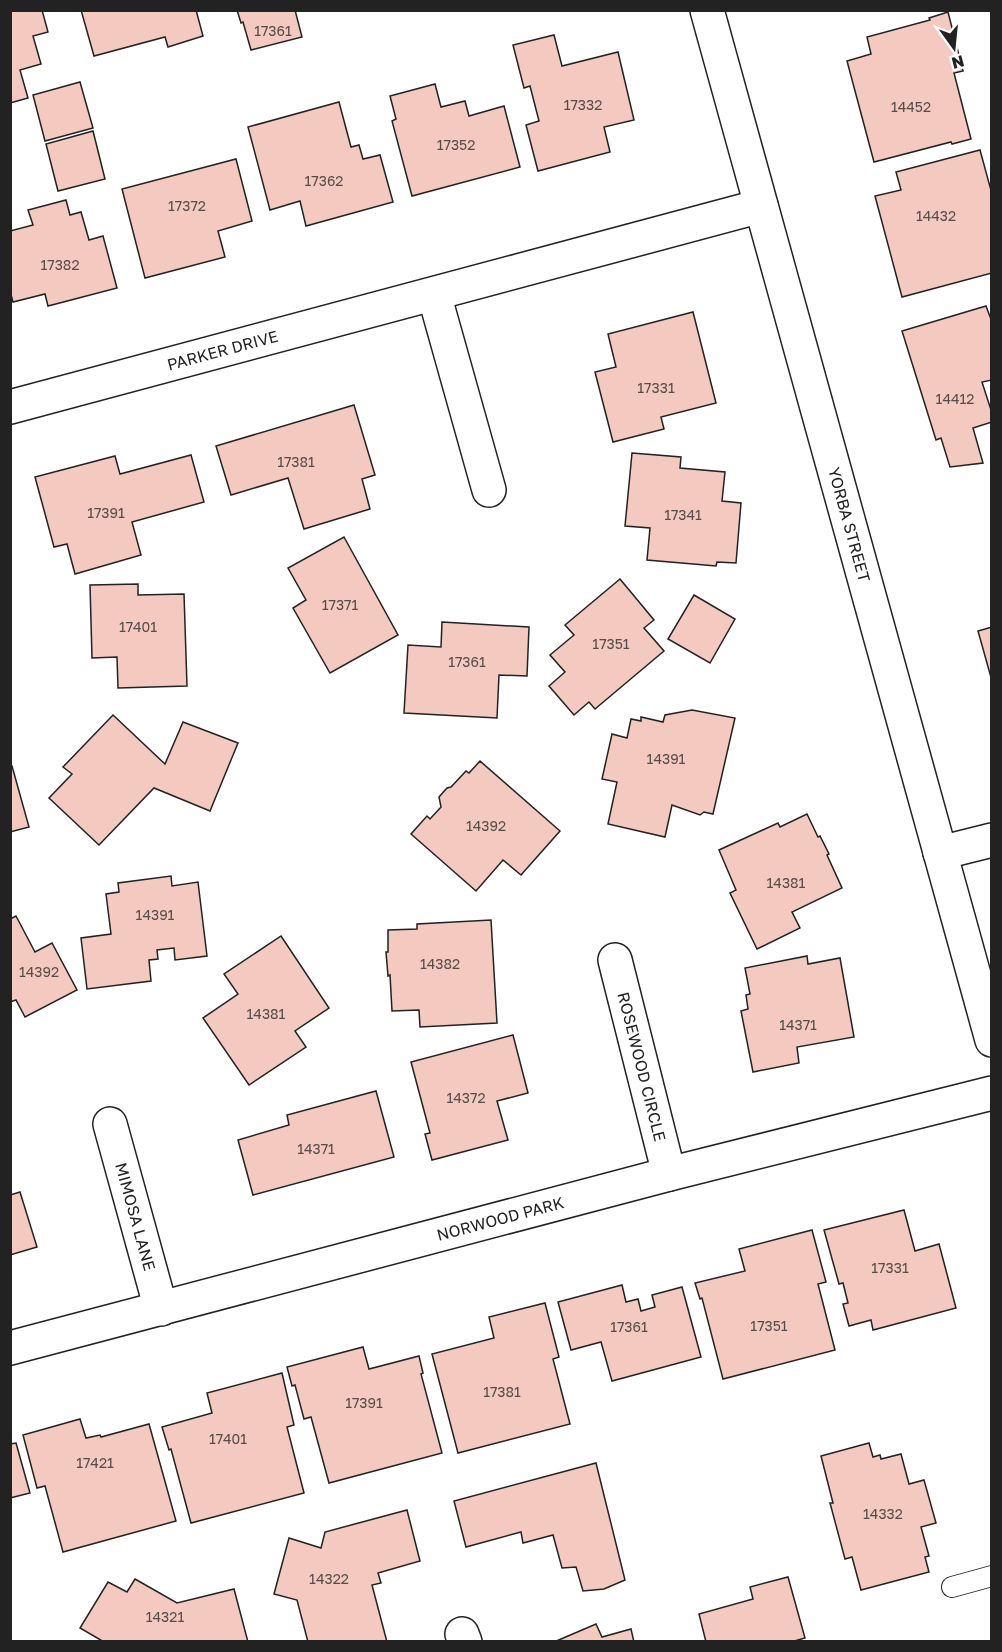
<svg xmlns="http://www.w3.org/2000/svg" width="1002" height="1652" font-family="'Golos Text',sans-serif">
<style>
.building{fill:#f3c9c0;stroke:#222;stroke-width:1.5}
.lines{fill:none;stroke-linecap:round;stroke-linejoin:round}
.lane-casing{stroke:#222;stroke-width:22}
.street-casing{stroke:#222;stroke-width:36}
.secondary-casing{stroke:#222;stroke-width:36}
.lane{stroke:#fff;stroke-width:20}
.street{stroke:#fff;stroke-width:33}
.secondary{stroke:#fff;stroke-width:33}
.labels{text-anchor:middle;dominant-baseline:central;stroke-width:4.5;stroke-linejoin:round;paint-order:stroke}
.number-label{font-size:14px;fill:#564c4a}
.street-label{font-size:16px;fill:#222;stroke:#fff}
</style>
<rect width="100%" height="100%" fill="#fff"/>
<!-- building -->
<g class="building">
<polygon points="10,10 42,10 48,32 33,36 41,64 20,70 28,98 10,103"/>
<polygon points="81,10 196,10 203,36 168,47 165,37 94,56"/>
<polygon points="237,10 295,10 302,37 251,50 243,22 241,23"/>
<polygon points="948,12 963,71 954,73 971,139 952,144 951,142 874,162 847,61 871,54 867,37 930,20 929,18"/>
<polygon points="554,35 562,66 618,52 634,120 604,127 610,152 538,171 526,125 539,121 530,86 524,88 513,45"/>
<polygon points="80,82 93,128 45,141 33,95"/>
<polygon points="435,84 441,107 465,101 469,116 504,106 520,167 412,196 392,121 396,119 390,96"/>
<polygon points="339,102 351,147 359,145 363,159 380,155 393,202 306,226 300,201 270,210 248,127"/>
<polygon points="93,131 105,179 58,191 46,144"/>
<polygon points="980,150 992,194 992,273 902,297 875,196 901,190 896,172"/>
<polygon points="236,159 252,221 218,231 225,257 145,278 122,189"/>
<polygon points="66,200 70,215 81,212 89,240 103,236 117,288 48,306 45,294 13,302 10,291 10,231 33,225 28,210"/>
<polygon points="986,306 992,322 992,380 982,382 992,413 992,422 973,428 983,463 950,467 941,438 936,440 902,331"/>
<polygon points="693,312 716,403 661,417 664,429 613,442 595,372 616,367 608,334"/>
<polygon points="354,405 375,475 362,479 370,509 304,529 288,478 231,495 216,446"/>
<polygon points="632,453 681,457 680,468 725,472 722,501 741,503 736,563 717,562 716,566 647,560 650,528 625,526"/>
<polygon points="191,455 204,502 132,522 141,555 75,574 67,544 54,547 35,477 115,456 120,474"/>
<polygon points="344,537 398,635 330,673 293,608 306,600 288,568"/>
<polygon points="620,579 654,620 644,628 664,651 595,709 589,702 574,715 549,686 565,672 550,655 574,635 565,625"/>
<polygon points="138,584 138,595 184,594 187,686 118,688 117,657 92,658 90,585"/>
<polygon points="694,595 735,619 710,663 668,639"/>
<polygon points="442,622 529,627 527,676 499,675 497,718 404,713 408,645 441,647"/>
<polygon points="992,627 992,681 978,631"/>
<polygon points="692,710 735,718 713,814 704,812 700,815 672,805 665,837 608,824 617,782 602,779 612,734 627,738 631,719 641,721 641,717 663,722 665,715"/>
<polygon points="113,715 165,764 183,722 238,743 210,811 154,788 99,845 49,798 72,774 63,767"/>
<polygon points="480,761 560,831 521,875 503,860 476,891 411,834 427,816 430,819 441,807 439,797 447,788 451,787 466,771 469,773"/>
<polygon points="10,766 12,766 29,827 10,832"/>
<polygon points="807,814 818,837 820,836 829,854 827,855 842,888 792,912 800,928 757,949 730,893 736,890 719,850 778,823 780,827"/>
<polygon points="171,876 172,886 198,882 207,956 175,960 174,948 157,950 158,959 149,960 151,981 87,989 81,938 111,934 106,894 119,892 118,883"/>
<polygon points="16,916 35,952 52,943 77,990 25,1017 16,1000 10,1002 10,919"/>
<polygon points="491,920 497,1023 420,1027 419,1010 392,1011 390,975 388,976 386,952 388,952 388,930 417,929 417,924"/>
<polygon points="281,936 329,1008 295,1031 306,1047 249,1085 203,1018 238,994 224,974"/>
<polygon points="807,956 808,964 840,958 854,1037 797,1047 799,1063 753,1072 741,1011 748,1009 746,995 750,994 745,968"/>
<polygon points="513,1035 528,1093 497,1101 508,1140 432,1160 425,1134 430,1133 411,1062"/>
<polygon points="376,1091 394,1157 253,1195 238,1140 289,1125 287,1115"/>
<polygon points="20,1192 37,1247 10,1255 10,1195"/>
<polygon points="904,1210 915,1251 939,1244 956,1308 873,1330 871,1320 849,1326 843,1304 848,1303 843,1283 839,1284 824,1230"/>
<polygon points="812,1230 826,1282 818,1284 835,1350 723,1379 702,1298 700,1299 695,1283 745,1271 739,1249"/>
<polygon points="622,1285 626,1302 638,1299 641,1311 655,1307 652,1295 682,1287 701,1357 612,1381 601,1342 571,1350 558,1302"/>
<polygon points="545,1303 559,1357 553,1359 570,1424 458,1453 432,1354 494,1338 489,1317"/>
<polygon points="363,1347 369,1369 419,1356 423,1373 421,1374 442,1453 329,1483 311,1417 304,1419 295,1385 292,1386 287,1367"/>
<polygon points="282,1373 294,1425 287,1427 304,1493 191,1523 171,1449 169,1450 162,1427 212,1413 207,1393"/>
<polygon points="80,1419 86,1438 100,1435 101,1437 149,1424 176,1521 63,1552 45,1486 37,1488 23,1435"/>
<polygon points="16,1443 30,1493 10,1498 10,1444"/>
<polygon points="869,1443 873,1457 880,1455 881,1459 901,1454 909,1484 924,1480 936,1523 921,1527 929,1556 925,1557 929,1572 861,1590 852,1557 845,1559 830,1503 833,1503 821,1456"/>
<polygon points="596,1463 625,1580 604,1589 583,1591 576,1567 562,1568 553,1535 523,1543 521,1532 466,1547 454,1501"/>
<polygon points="407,1510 420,1561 378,1573 381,1583 372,1585 387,1642 308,1642 297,1600 274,1594 289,1538 321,1548 325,1532"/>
<polygon points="788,1577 805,1638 791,1642 706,1642 699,1614 753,1599 750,1587"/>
<polygon points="135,1579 177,1603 234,1589 248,1642 104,1642 80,1628 108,1582 127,1592"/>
<polygon points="596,1624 602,1637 631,1629 634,1642 554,1642"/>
</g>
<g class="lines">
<defs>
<polyline id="lane" points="952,1587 992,1576"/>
<g id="street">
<polyline points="434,294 489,490"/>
<path id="s1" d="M10,407L761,206"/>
<polyline points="940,853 992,840"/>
<path id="s2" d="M615,960L669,1174"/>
<path id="s3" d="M110,1124L161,1309"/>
<path id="s4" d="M10,1348L669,1174L992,1093"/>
<polyline points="462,1634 465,1642"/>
</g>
<g id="secondary">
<path id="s5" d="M707,10L992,1040"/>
</g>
</defs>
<!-- lane casing -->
<use href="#lane" class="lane-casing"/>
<!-- street casing -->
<use href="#street" class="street-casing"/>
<!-- secondary casing -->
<use href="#secondary" class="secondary-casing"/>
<!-- lane -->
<use href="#lane" class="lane"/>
<!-- street -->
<use href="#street" class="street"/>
<!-- secondary -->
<use href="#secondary" class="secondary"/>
</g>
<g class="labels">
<!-- number labels -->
<g class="number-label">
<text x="273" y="30">17361</text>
<text x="583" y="104">17332</text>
<text x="911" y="106">14452</text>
<text x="456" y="144">17352</text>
<text x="324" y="180">17362</text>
<text x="187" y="205">17372</text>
<text x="936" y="215">14432</text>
<text x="60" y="264">17382</text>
<text x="656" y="387">17331</text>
<text x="955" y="398">14412</text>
<text x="296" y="461">17381</text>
<text x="106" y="512">17391</text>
<text x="683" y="514">17341</text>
<text x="340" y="604">17371</text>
<text x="138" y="626">17401</text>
<text x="611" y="643">17351</text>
<text x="467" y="661">17361</text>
<text x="666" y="758">14391</text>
<text x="486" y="825">14392</text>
<text x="786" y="882">14381</text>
<text x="155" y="914">14391</text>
<text x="440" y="963">14382</text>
<text x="39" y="971">14392</text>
<text x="266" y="1013">14381</text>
<text x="798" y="1024">14371</text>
<text x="466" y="1097">14372</text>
<text x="316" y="1148">14371</text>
<text x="890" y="1267">17331</text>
<text x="769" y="1325">17351</text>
<text x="629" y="1326">17361</text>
<text x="502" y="1391">17381</text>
<text x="364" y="1402">17391</text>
<text x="228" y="1438">17401</text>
<text x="95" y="1462">17421</text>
<text x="883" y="1513">14332</text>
<text x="329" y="1578">14322</text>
<text x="165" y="1616">14321</text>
</g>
<!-- street labels -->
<g class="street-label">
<text stroke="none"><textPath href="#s1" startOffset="220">PARKER DRIVE</textPath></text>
<text stroke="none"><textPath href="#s5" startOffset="534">YORBA STREET</textPath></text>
<text stroke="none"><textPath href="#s2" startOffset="110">ROSEWOOD CIRCLE</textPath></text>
<text stroke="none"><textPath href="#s3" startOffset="96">MIMOSA LANE</textPath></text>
<text stroke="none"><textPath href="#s4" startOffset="507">NORWOOD PARK</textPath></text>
</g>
</g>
<!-- border -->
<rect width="1002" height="1652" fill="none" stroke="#222222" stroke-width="24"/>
<!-- north arrow -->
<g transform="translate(954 48) rotate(165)" stroke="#ffffff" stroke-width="4.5" paint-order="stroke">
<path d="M0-4.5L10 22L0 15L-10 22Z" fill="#222222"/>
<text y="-9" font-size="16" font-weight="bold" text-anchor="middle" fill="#222222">N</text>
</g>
</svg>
